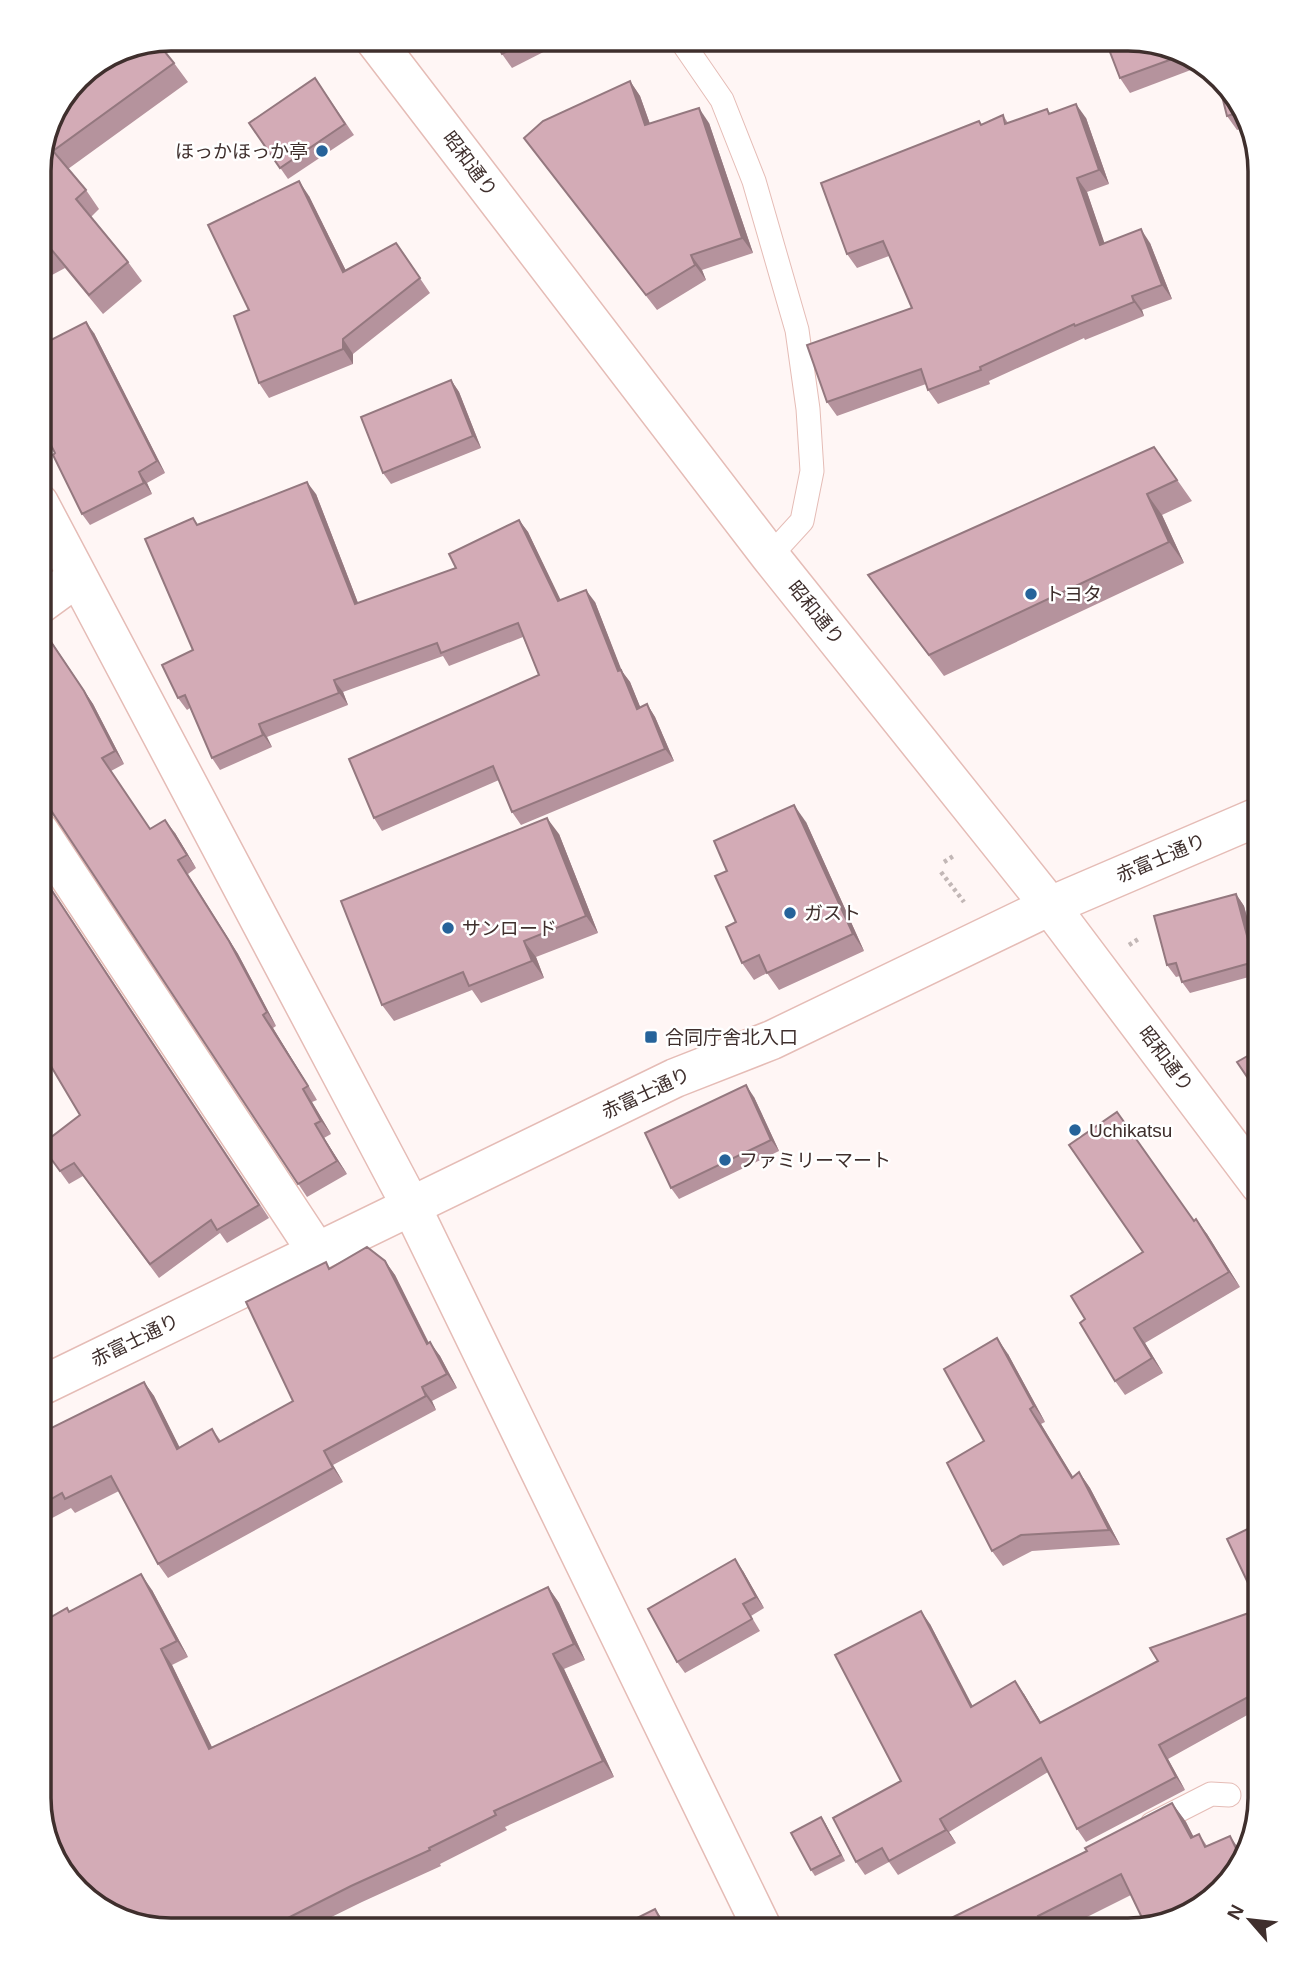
<svg xmlns="http://www.w3.org/2000/svg" width="1299" height="1969" font-family="Helvetica,'Noto Sans JP',sans-serif">
<style>
.lines{fill:none;stroke-linecap:round;stroke-linejoin:round}
.service-casing{stroke:#e5bcb6;stroke-width:25}
.minor-casing{stroke:#e5bcb6;stroke-width:41}
.tertiary-casing{stroke:#e5bcb6;stroke-width:41}
.path{stroke:#c2b7b6;stroke-width:4.5;stroke-dasharray:3.5 3.5;stroke-linecap:butt}
.service{stroke:#fff;stroke-width:23}
.minor{stroke:#fff;stroke-width:38}
.tertiary{stroke:#fff;stroke-width:38}
.wall{fill:#b5939d}
.shaded-wall{fill:#94787f}
.building{fill:#d3abb6;stroke:#94787f;stroke-width:2}
.poi-dot{fill:#26639a;stroke:#fff;stroke-width:2.5}
.labels{text-anchor:middle;dominant-baseline:central;stroke-width:5;stroke-linejoin:round;paint-order:stroke}
.poi-label{font-size:19px;fill:#3f2f2d;stroke:#fff;text-anchor:start}
.street-label{font-size:19px;fill:#3f2f2d;stroke:#fff}
.rim{fill:none;stroke:#3f2f2d;stroke-width:3.5}
</style>
<rect width="100%" height="100%" fill="#fff6f5"/>
<g class="lines">
<defs>
<g id="service">
<polyline points="680,39 722,100 754,181 797,330 808,409 812,471 802,521 770,556"/>
<polyline points="1152,1824 1211,1794 1229,1795"/>
</g>
<g id="minor">
<polyline points="39,605 76,578"/>
<polyline points="39,831 317,1252"/>
</g>
<g id="tertiary">
<polyline points="374,39 770,556 1050,906 1260,1185"/>
<polyline points="39,503 411,1206 763,1930"/>
<polyline points="39,1387 675,1078 772,1040 1050,906 1260,816"/>
</g>
</defs>
<!-- service casing -->
<use href="#service" class="service-casing"/>
<!-- minor casing -->
<use href="#minor" class="minor-casing"/>
<!-- tertiary casing -->
<use href="#tertiary" class="tertiary-casing"/>
<!-- path -->
<g class="path">
<polyline points="944,862 955,855"/>
<polyline points="941,872 964,902"/>
<polyline points="1129,945 1140,938"/>
<polyline points="1245,1824 1251,1835"/>
</g>
<!-- service -->
<use href="#service" class="service"/>
<!-- minor -->
<use href="#minor" class="minor"/>
<!-- tertiary -->
<use href="#tertiary" class="tertiary"/>
</g>
<!-- wall -->
<g class="wall">
<polygon points="494,39 569,39 512,68 502,54"/>
<polygon points="1137,39 1195,56 1204,65 1130,93 1120,78"/>
<polygon points="174,63 188,82 68,169 86,190 99,209 91,217 128,262 142,281 103,314 65,268 39,282 39,162 77,77"/>
<polygon points="315,78 354,135 288,179 249,123"/>
<polygon points="630,81 640,96 650,124 709,123 753,253 702,270 706,280 657,310 524,138"/>
<polygon points="1243,105 1256,154 1254,151 1248,127 1237,130 1227,116"/>
<polygon points="1047,109 1050,113 1086,118 1109,184 1087,192 1104,243 1150,243 1172,299 1142,310 1144,316 1085,340 1084,338 989,381 990,384 938,404 928,390 926,384 837,416 827,402 912,308 889,256 857,268 847,254 982,125 1003,115 1008,123"/>
<polygon points="309,196 346,271 396,243 430,293 353,354 353,364 269,398 259,383 249,310"/>
<polygon points="94,333 165,473 147,483 152,494 90,525 82,514 55,453"/>
<polygon points="451,380 459,392 481,448 391,484 383,473"/>
<polygon points="1154,447 1192,501 1162,515 1184,563 944,676 868,575"/>
<polygon points="316,494 358,603 456,568 519,520 528,532 560,600 595,602 621,670 630,682 640,707 647,704 655,717 674,761 521,825 512,812 499,780 382,831 374,818 539,675 523,637 449,666 443,656 343,692 348,705 267,737 272,747 220,770 212,758 190,708 187,710 178,698 193,650 193,518 198,525"/>
<polygon points="39,623 93,704 124,764 111,771 150,829 175,833 196,868 188,874 238,954 276,1026 273,1028 317,1100 312,1102 331,1134 324,1138 347,1174 307,1197 56,818 48,811 39,810"/>
<polygon points="806,822 864,951 779,990 767,973 754,980 742,963 727,871"/>
<polygon points="559,834 598,933 536,957 544,978 481,1003 472,990 394,1021 382,1005"/>
<polygon points="39,870 269,1218 227,1243 220,1233 159,1278 83,1176 69,1184 41,1145 80,1115 44,1055 39,1057"/>
<polygon points="1236,894 1244,906 1260,966 1260,974 1190,993 1182,982 1180,976 1176,977 1167,965"/>
<polygon points="754,1097 779,1151 679,1199 671,1188"/>
<polygon points="1194,1221 1207,1234 1240,1287 1145,1343 1163,1373 1125,1395 1115,1381 1085,1319"/>
<polygon points="385,1261 395,1275 429,1343 440,1356 457,1388 432,1401 436,1410 333,1465 343,1482 168,1578 158,1564 119,1491 75,1513 71,1508 39,1525 39,1434 144,1382 154,1396 179,1447 212,1429 221,1441 293,1401 331,1269"/>
<polygon points="39,1282 48,1299 39,1304"/>
<polygon points="1008,1354 1045,1422 1041,1424 1073,1477 1079,1472 1090,1488 1120,1545 1032,1551 1003,1566 992,1551 984,1441"/>
<polygon points="743,1571 764,1608 751,1616 760,1631 685,1673 677,1662"/>
<polygon points="548,1587 559,1603 585,1660 564,1669 614,1777 505,1827 507,1830 440,1864 441,1866 362,1902 305,1930 162,1930 70,1612 152,1590 188,1657 172,1665 212,1747"/>
<polygon points="1260,1609 1260,1708 1168,1759 1185,1790 1086,1842 1077,1829 1048,1772 949,1832 956,1843 898,1875 889,1862 865,1875 856,1862 901,1781 930,1624 972,1706 1024,1694 1041,1722"/>
<polygon points="1172,1803 1186,1822 1193,1836 1199,1834 1207,1846 1243,1855 1245,1858 1243,1865 1131,1895 1061,1930 927,1930 1087,1851"/>
<polygon points="825,1823 845,1861 815,1876 811,1870"/>
</g>
<!-- shaded-wall -->
<g class="shaded-wall">
<polygon points="630,81 640,96 656,141 645,125"/>
<polygon points="1076,104 1086,118 1109,184 1099,170"/>
<polygon points="699,108 709,123 753,253 742,238"/>
<polygon points="1077,178 1087,192 1110,259 1100,245"/>
<polygon points="299,181 309,196 354,287 343,272"/>
<polygon points="1141,229 1150,243 1172,299 1162,285"/>
<polygon points="691,255 702,270 706,280 695,265"/>
<polygon points="1132,296 1142,310 1144,316 1134,302"/>
<polygon points="86,322 94,333 165,473 157,461"/>
<polygon points="343,339 353,354 353,364 343,349"/>
<polygon points="451,380 459,392 481,448 473,436"/>
<polygon points="139,472 147,483 152,494 144,483"/>
<polygon points="307,482 316,494 363,616 355,604"/>
<polygon points="1147,494 1162,515 1184,563 1169,542"/>
<polygon points="519,520 528,532 567,613 558,601"/>
<polygon points="586,590 595,602 627,684 618,671"/>
<polygon points="39,623 93,704 124,764 115,751"/>
<polygon points="621,670 630,682 646,721 637,709"/>
<polygon points="334,680 343,692 348,705 339,693"/>
<polygon points="647,704 655,717 674,761 665,749"/>
<polygon points="259,724 267,737 272,747 263,735"/>
<polygon points="794,805 806,822 864,951 853,934"/>
<polygon points="547,818 559,834 598,933 586,916"/>
<polygon points="165,820 175,833 196,868 187,855"/>
<polygon points="178,860 238,954 276,1026 267,1012"/>
<polygon points="1236,894 1244,906 1260,966 1260,971 1254,962"/>
<polygon points="524,941 536,957 544,978 532,961"/>
<polygon points="263,1015 273,1028 317,1100 308,1086"/>
<polygon points="746,1085 754,1097 779,1151 771,1140"/>
<polygon points="303,1089 312,1102 331,1134 321,1121"/>
<polygon points="315,1124 324,1138 347,1174 337,1161"/>
<polygon points="1196,1219 1207,1234 1240,1287 1229,1272"/>
<polygon points="385,1261 395,1275 436,1358 427,1344"/>
<polygon points="39,1282 48,1299 39,1285"/>
<polygon points="1134,1328 1145,1343 1163,1373 1152,1358"/>
<polygon points="997,1338 1008,1354 1045,1422 1034,1406"/>
<polygon points="430,1342 440,1356 457,1388 447,1374"/>
<polygon points="144,1382 154,1396 187,1462 177,1449"/>
<polygon points="422,1387 432,1401 436,1410 426,1396"/>
<polygon points="1030,1409 1041,1424 1083,1493 1072,1478"/>
<polygon points="324,1451 333,1465 343,1482 333,1468"/>
<polygon points="1079,1472 1090,1488 1120,1545 1109,1530"/>
<polygon points="735,1559 743,1571 764,1608 756,1597"/>
<polygon points="141,1574 152,1590 188,1657 177,1641"/>
<polygon points="548,1587 559,1603 585,1660 574,1644"/>
<polygon points="921,1611 930,1624 980,1720 971,1707"/>
<polygon points="161,1649 172,1665 220,1764 209,1749"/>
<polygon points="553,1654 564,1669 614,1777 603,1761"/>
<polygon points="1015,1681 1024,1694 1049,1736 1040,1723"/>
<polygon points="1159,1745 1168,1759 1185,1790 1176,1777"/>
<polygon points="1172,1803 1186,1822 1204,1857 1191,1838"/>
<polygon points="821,1817 825,1823 845,1861 841,1855"/>
<polygon points="940,1819 949,1832 956,1843 946,1830"/>
<polygon points="1230,1836 1245,1858 1243,1863"/>
<polygon points="655,1909 670,1930 666,1930"/>
</g>
<!-- building -->
<g class="building">
<polygon points="494,39 531,39 502,54"/>
<polygon points="1105,39 1137,39 1186,54 1120,78"/>
<polygon points="156,41 174,63 53,151 86,190 76,199 128,262 89,295 51,249 39,256 39,162 77,77 120,48"/>
<polygon points="315,78 345,124 280,168 249,123"/>
<polygon points="1218,80 1243,105 1255,151 1254,151 1244,111 1227,116"/>
<polygon points="630,81 645,125 699,108 742,238 691,255 695,265 646,295 524,138 543,121"/>
<polygon points="1076,104 1099,170 1077,178 1100,245 1141,229 1162,285 1132,296 1134,302 1075,326 1074,324 980,367 981,370 928,390 921,369 827,402 807,345 912,308 883,241 847,254 821,183 979,121 981,125 1003,115 1005,124 1047,109 1049,114"/>
<polygon points="299,181 343,272 396,243 420,278 343,339 343,349 259,383 234,316 249,310 208,225"/>
<polygon points="86,322 157,461 139,472 144,483 82,514 53,455 55,453 39,422 39,346"/>
<polygon points="451,380 473,436 383,473 361,417"/>
<polygon points="1154,447 1177,480 1147,494 1169,542 929,655 868,575"/>
<polygon points="307,482 355,604 456,568 449,554 519,520 558,601 586,590 618,671 621,670 637,709 647,704 665,749 512,812 493,766 374,818 349,759 539,675 518,623 441,653 437,643 334,680 339,693 259,724 263,735 212,758 185,695 178,698 162,665 193,650 145,539 193,518 197,525"/>
<polygon points="39,624 84,691 115,751 102,758 150,829 165,820 187,855 178,860 229,941 267,1012 263,1015 308,1086 303,1089 321,1121 315,1124 337,1161 298,1184 48,806 39,798"/>
<polygon points="794,805 853,934 767,973 759,955 742,963 726,927 736,922 715,876 727,871 714,841"/>
<polygon points="547,818 586,916 524,941 532,961 469,986 463,972 382,1005 341,901"/>
<polygon points="39,871 259,1205 217,1230 211,1220 150,1264 74,1163 60,1171 41,1145 80,1115 39,1046"/>
<polygon points="1236,894 1254,962 1182,982 1176,963 1167,965 1154,916"/>
<polygon points="1260,1049 1260,1096 1237,1062"/>
<polygon points="746,1085 771,1140 671,1188 645,1133"/>
<polygon points="1117,1112 1194,1221 1196,1219 1229,1272 1134,1328 1152,1358 1115,1381 1080,1323 1085,1319 1071,1296 1143,1252 1069,1145"/>
<polygon points="367,1247 385,1261 427,1344 430,1342 447,1374 422,1387 426,1396 324,1451 333,1468 158,1564 111,1476 65,1499 62,1493 39,1506 39,1434 144,1382 177,1449 212,1429 219,1442 293,1401 246,1302 326,1262 329,1269"/>
<polygon points="997,1338 1034,1406 1030,1409 1072,1478 1079,1472 1109,1530 1021,1535 992,1551 947,1463 984,1441 944,1369"/>
<polygon points="1260,1523 1260,1608 1227,1539"/>
<polygon points="735,1559 756,1597 743,1604 752,1619 677,1662 648,1609"/>
<polygon points="141,1574 177,1641 161,1649 209,1749 548,1587 574,1644 553,1654 603,1761 494,1811 496,1815 429,1848 430,1850 351,1886 280,1922 284,1930 162,1930 104,1913 70,1878 47,1829 38,1798 39,1624 67,1608 69,1612"/>
<polygon points="1260,1609 1260,1693 1259,1691 1159,1745 1176,1777 1077,1829 1041,1758 940,1819 946,1830 889,1861 882,1848 856,1862 833,1818 901,1781 835,1655 921,1611 971,1707 1015,1681 1040,1723 1158,1661 1150,1648"/>
<polygon points="1172,1803 1191,1838 1199,1834 1205,1847 1230,1836 1243,1863 1194,1913 1146,1926 1121,1874 1038,1916 1045,1930 927,1930 1087,1851 1085,1848"/>
<polygon points="821,1817 841,1855 811,1870 791,1833"/>
<polygon points="655,1909 666,1930 613,1930"/>
</g>
<!-- markers -->
<g class="poi-dot">
<circle cx="322" cy="151" r="7"/>
<circle cx="1031" cy="594" r="7"/>
<circle cx="790" cy="913" r="7"/>
<circle cx="448" cy="928" r="7"/>
<rect x="644" y="1030" width="14" height="14" rx="3.5"/>
<circle cx="1075" cy="1130" r="7"/>
<circle cx="725" cy="1160" r="7"/>
</g>
<g class="labels">
<!-- poi labels -->
<g class="poi-label">
<text x="308" y="151" text-anchor="end">ほっかほっか亭</text>
<text x="1045" y="594">トヨタ</text>
<text x="804" y="913">ガスト</text>
<text x="462" y="928">サンロード</text>
<text x="665" y="1037">合同庁舎北入口</text>
<text x="1089" y="1130">Uchikatsu</text>
<text x="739" y="1160">ファミリーマート</text>
</g>
<!-- street labels -->
<g class="street-label">
<text transform="translate(470 164) rotate(53)">昭和通り</text>
<text transform="translate(816 613) rotate(51)">昭和通り</text>
<text transform="translate(1161 858) rotate(-23)">赤富士通り</text>
<text transform="translate(1166 1059) rotate(53)">昭和通り</text>
<text transform="translate(646 1093) rotate(-25)">赤富士通り</text>
<text transform="translate(135 1340) rotate(-26)">赤富士通り</text>
</g>
</g>
<!-- crop -->
<path d="M0 0H1299V1969H0ZM171 51H1128A120 120 0 0 1 1248 171V1798A120 120 0 0 1 1128 1918H171A120 120 0 0 1 51 1798V171A120 120 0 0 1 171 51Z" fill="#fff" fill-rule="evenodd"/>
<path class="rim" d="M171 51H1128A120 120 0 0 1 1248 171V1798A120 120 0 0 1 1128 1918H171A120 120 0 0 1 51 1798V171A120 120 0 0 1 171 51Z"/>
<!-- north arrow -->
<g transform="translate(1250 1920) rotate(298)" stroke="#ffffff" stroke-width="5" paint-order="stroke">
<path d="M0-5L12 26L0 18L-12 26Z" fill="#3f2f2d"/>
<text y="-10" font-size="19" font-weight="bold" text-anchor="middle" fill="#3f2f2d">N</text>
</g>
</svg>
